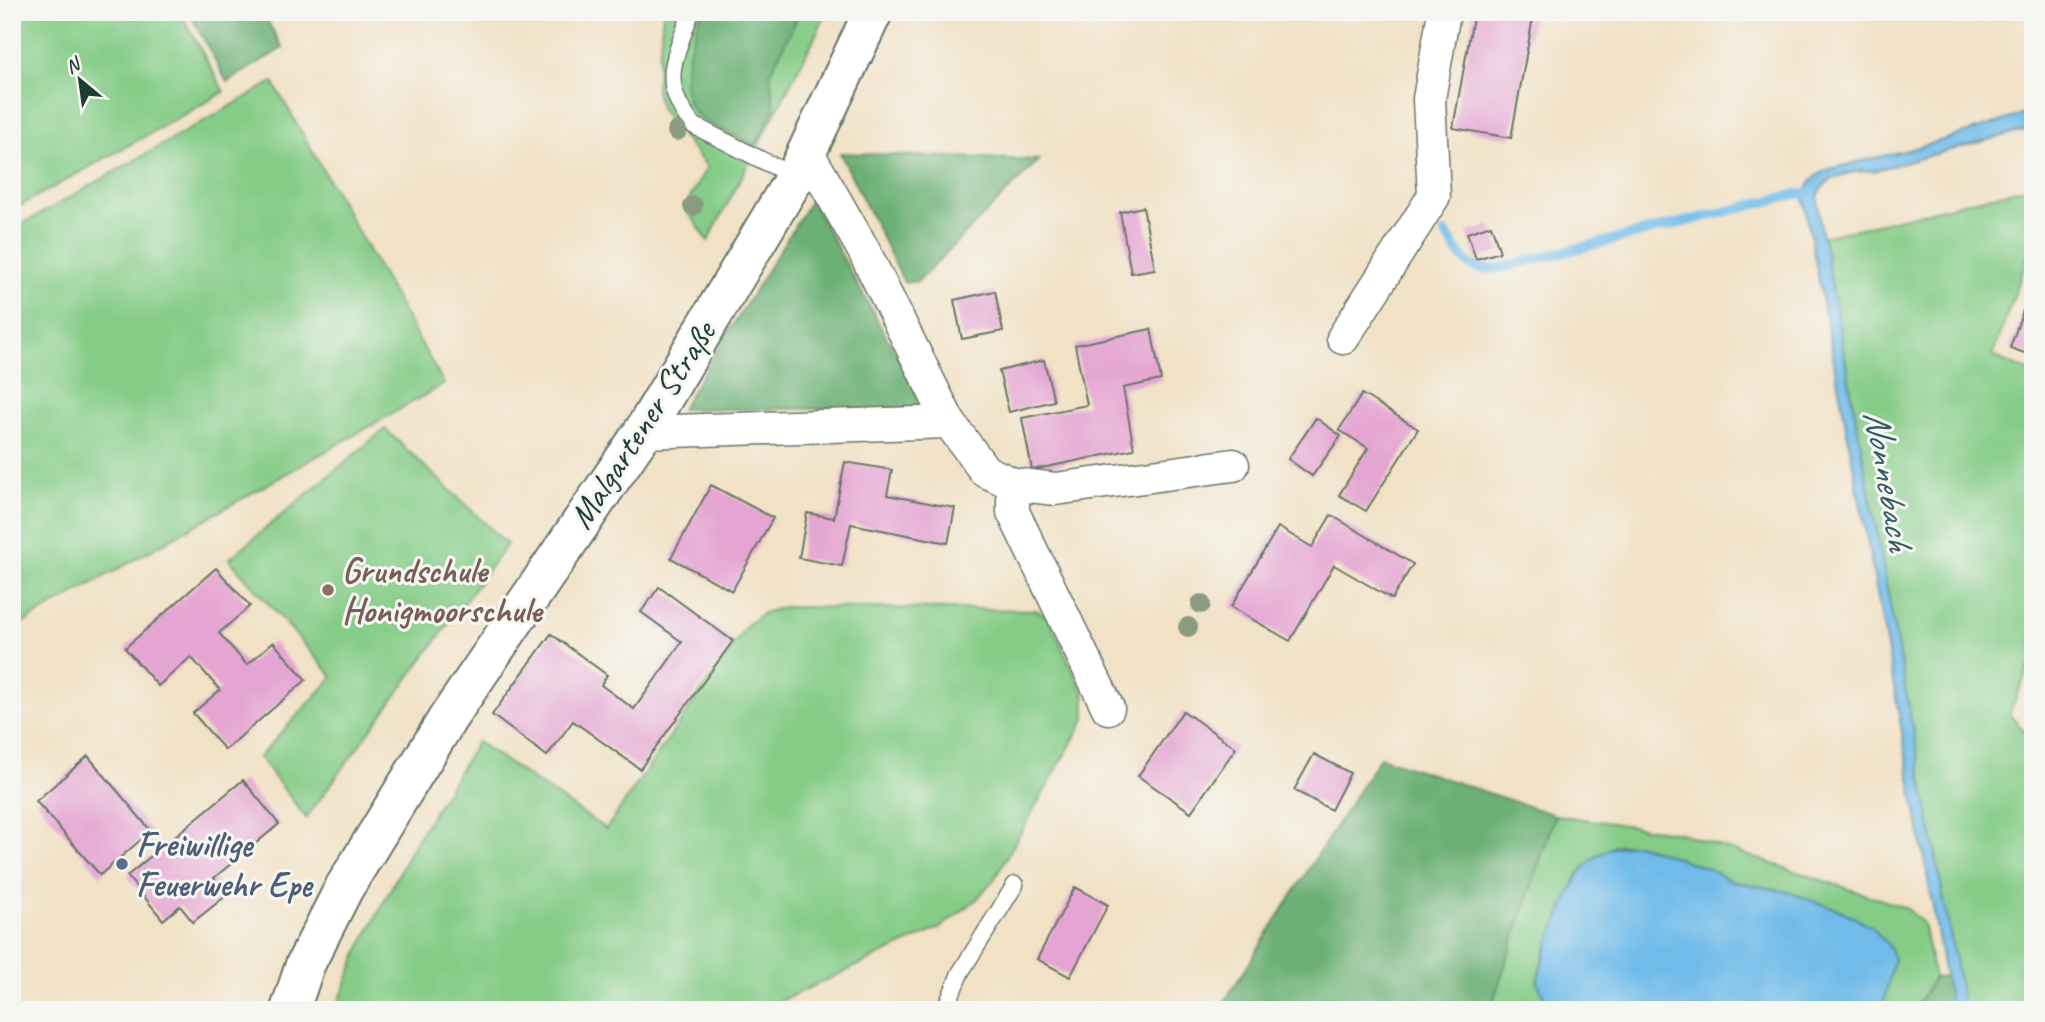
<svg xmlns="http://www.w3.org/2000/svg" width="2045" height="1022" font-family="Caveat,sans-serif">
<style>
.green{fill:#85cc87;stroke:#52845e;stroke-width:2}
.forest{fill:#6cb074;stroke:#467654;stroke-width:2}
.water{fill:#70bbe9;stroke:#487c8e;stroke-width:2}
.lines{fill:none;stroke-linecap:round;stroke-linejoin:round}
.stream{stroke:#70bbe9;stroke-width:10}
.building{fill:#e5a5d2}
.service-casing{stroke:#687667;stroke-width:19}
.minor-casing{stroke:#687667;stroke-width:35}
.tertiary-casing{stroke:#687667;stroke-width:42}
.service{stroke:#fff;stroke-width:16}
.minor{stroke:#fff;stroke-width:32}
.tertiary{stroke:#fff;stroke-width:38}
.tree{fill:#8b9b81}
.education-dot{fill:#8d6e63;stroke:#f6f6f2;stroke-width:2.5}
.service-dot{fill:#5c6f8a;stroke:#f6f6f2;stroke-width:2.5}
.labels{text-anchor:middle;dominant-baseline:central;stroke-width:6;stroke-linejoin:round;paint-order:stroke}
.street-label{font-size:35px;fill:#1f3d34;stroke:#f6f6f2}
.education-label{font-size:35px;font-weight:bold;fill:#785e54;stroke:#f6f6f2;text-anchor:start}
.service-label{font-size:35px;font-weight:bold;fill:#4e5e75;stroke:#f6f6f2;text-anchor:start}
.water-label{font-size:37px;font-style:italic;fill:#335c61;stroke:#f6f6f2}
</style>
<rect width="100%" height="100%" fill="#f6f6f2"/>
<filter id="ink" filterUnits="userSpaceOnUse"><feTurbulence type="fractalNoise" baseFrequency=".0143" numOctaves="2"/><feDisplacementMap in="SourceGraphic" scale="14" xChannelSelector="R" yChannelSelector="G"/><feConvolveMatrix kernelMatrix="1 2 1 2 8 2 1 2 1" color-interpolation-filters="sRGB"/></filter>
<filter id="wash" filterUnits="userSpaceOnUse"><feTurbulence type="fractalNoise" baseFrequency=".00686" numOctaves="4" result="noise"/><feDisplacementMap in="SourceGraphic" scale="28" xChannelSelector="R" yChannelSelector="G"/><feGaussianBlur stdDeviation="1.57" result="paint"/><feColorMatrix in="noise" values="0 0 0 0 0 0 0 0 0 0 0 0 0 0 0 0 0 1.4 0 .05"/><feComposite in="paint" operator="in"/></filter>
<g filter="url(#wash)">
<rect width="100%" height="100%" fill="#f1e1c5"/>
<!-- green -->
<g class="green">
<polygon points="12,12 180,12 224,92 12,210"/>
<polygon points="663,12 826,12 816,35 708,241 685,207 707,167 660,108 656,90"/>
<polygon points="273,82 444,384 12,629 12,230"/>
<polygon points="2033,186 2033,243 1992,356 2033,373 2033,658 2009,714 2033,741 2033,1010 1964,1010 1823,237"/>
<polygon points="385,429 507,544 306,818 259,757 333,677 229,559"/>
<polygon points="784,607 1036,610 1048,617 1085,696 1085,719 995,878 976,900 940,928 761,1010 336,1010 359,950 414,844 477,742 606,829 747,625 763,613"/>
<polygon points="1555,815 1680,833 1906,908 1923,923 1934,978 1914,1010 1880,1010 1883,1005 1840,910 1784,891 1731,881 1709,869 1637,844 1616,845 1596,856 1577,875 1543,958 1537,982 1549,1005 1553,1010 1504,1010 1492,1004"/>
</g>
<!-- forest -->
<g class="forest">
<polygon points="189,12 271,12 265,17 283,48 227,82"/>
<path d="M702,12H800L770,73L774,108L756,145C739,137 717,130 702,119C669,95 692,43 702,12Z"/>
<polygon points="840,153 1039,160 917,282 904,282"/>
<polygon points="811,200 924,405 920,409 681,409"/>
<polygon points="1380,757 1555,815 1492,1004 1504,1010 1219,1010"/>
<polygon points="1945,976 1951,1010 1914,1010 1934,978"/>
</g>
<!-- water -->
<g class="water">
<path d="M2033,111V128L1873,171C1855,171 1820,175 1818,199C1818,207 1820,215 1820,222L1964,1010H1951L1885,636L1804,201C1806,185 1812,178 1826,170L1927,145Z"/>
<path d="M1637,844L1709,869L1731,881L1784,891L1840,910L1872,927L1889,946L1894,960L1883,1005L1880,1010H1553L1549,1005L1537,982C1543,959 1551,937 1560,915C1578,874 1587,847 1637,844Z"/>
</g>
<g class="lines">
<!-- stream -->
<path class="stream" d="M1445,233C1464,259 1465,272 1500,268L1796,194H1809"/>
</g>
<g id="blocks">
<!-- building -->
<g class="building">
<polygon points="1474,12 1534,12 1511,138 1453,128"/>
<polygon points="1143,207 1155,269 1131,273 1120,212"/>
<polygon points="1491,225 1500,252 1476,259 1467,233"/>
<polygon points="2032,285 2033,285 2033,356 2010,348"/>
<polygon points="995,291 1003,331 962,339 954,300"/>
<polygon points="1151,329 1161,380 1123,388 1134,449 1032,470 1022,418 1087,405 1075,345"/>
<polygon points="1044,360 1054,401 1009,412 999,371"/>
<polygon points="1362,394 1418,429 1366,511 1339,495 1368,448 1339,430"/>
<polygon points="1316,418 1341,436 1312,476 1288,459"/>
<polygon points="845,462 892,470 887,495 955,508 948,543 851,524 842,566 799,558 807,513 834,518"/>
<polygon points="711,485 773,518 732,591 671,558"/>
<polygon points="1331,515 1413,564 1392,599 1334,565 1290,641 1231,607 1278,527 1312,547"/>
<polygon points="216,568 250,606 219,633 247,665 273,642 306,680 225,750 193,713 220,690 191,657 158,686 125,648"/>
<polygon points="659,587 733,641 640,769 573,721 547,756 492,715 551,634 607,675 601,685 634,709 682,642 641,612"/>
<polygon points="1183,711 1236,748 1191,812 1138,776"/>
<polygon points="1314,754 1350,773 1331,810 1294,790"/>
<polygon points="88,756 151,831 100,875 36,801"/>
<polygon points="243,780 279,824 214,878 227,895 193,922 180,906 163,920 127,876"/>
<polygon points="1075,887 1108,905 1070,977 1037,959"/>
</g>
</g>
</g>
<g filter="url(#ink)">
<use href="#blocks" fill-opacity="0" stroke="#687667" stroke-width="2"/>
<g class="lines">
<defs>
<g id="service">
<path d="M691,12C675,59 658,82 693,125L795,177"/>
<polyline points="945,1010 960,973 1015,885"/>
</g>
<g id="minor">
<polyline points="808,153 863,249 949,422 985,471 1013,484 1013,512 1108,708"/>
<polyline points="1343,338 1434,196 1429,99 1444,12"/>
<polyline points="643,432 949,422"/>
<polyline points="1013,484 1055,489 1233,465"/>
</g>
<polyline id="tertiary" points="290,1010 305,965 344,888 448,718 643,432 795,177 873,12"/>
</defs>
<!-- service casing -->
<use href="#service" class="service-casing"/>
<!-- minor casing -->
<use href="#minor" class="minor-casing"/>
<!-- tertiary casing -->
<use href="#tertiary" class="tertiary-casing"/>
<!-- service -->
<use href="#service" class="service"/>
<!-- minor -->
<use href="#minor" class="minor"/>
<!-- tertiary -->
<use href="#tertiary" class="tertiary"/>
</g>
<!-- trees -->
<g class="tree">
<circle cx="677" cy="131" r="10"/>
<circle cx="693" cy="206" r="10"/>
<circle cx="1201" cy="604" r="10"/>
<circle cx="1188" cy="627" r="10"/>
</g>
</g>
<!-- markers -->
<circle class="education-dot" cx="328" cy="590" r="7"/>
<circle class="service-dot" cx="122" cy="864" r="7"/>
<g class="labels">
<!-- street labels -->
<g class="street-label">
<text transform="translate(642 425) rotate(-57)">Malgartener Straße</text>
</g>
<!-- education labels -->
<g class="education-label">
<text x="342" y="570">Grundschule<tspan x="342" dy="40">Honigmoorschule</tspan></text>
</g>
<!-- service labels -->
<g class="service-label">
<text x="136" y="844">Freiwillige<tspan x="136" dy="40">Feuerwehr Epe</tspan></text>
</g>
<!-- water labels -->
<g class="water-label">
<text transform="translate(1889 480) rotate(80)">Nonnebach</text>
</g>
</g>
<!-- margin -->
<rect width="2045" height="1022" fill="none" stroke="#f6f6f2" stroke-width="42"/>
<!-- north arrow -->
<g transform="translate(80 80) rotate(331)" stroke="#f6f6f2" stroke-width="5" paint-order="stroke">
<path d="M0-5L12 26L0 18L-12 26Z" fill="#1f3d34"/>
<text y="-10" font-size="19" font-weight="bold" text-anchor="middle" fill="#1f3d34">N</text>
</g>
</svg>
